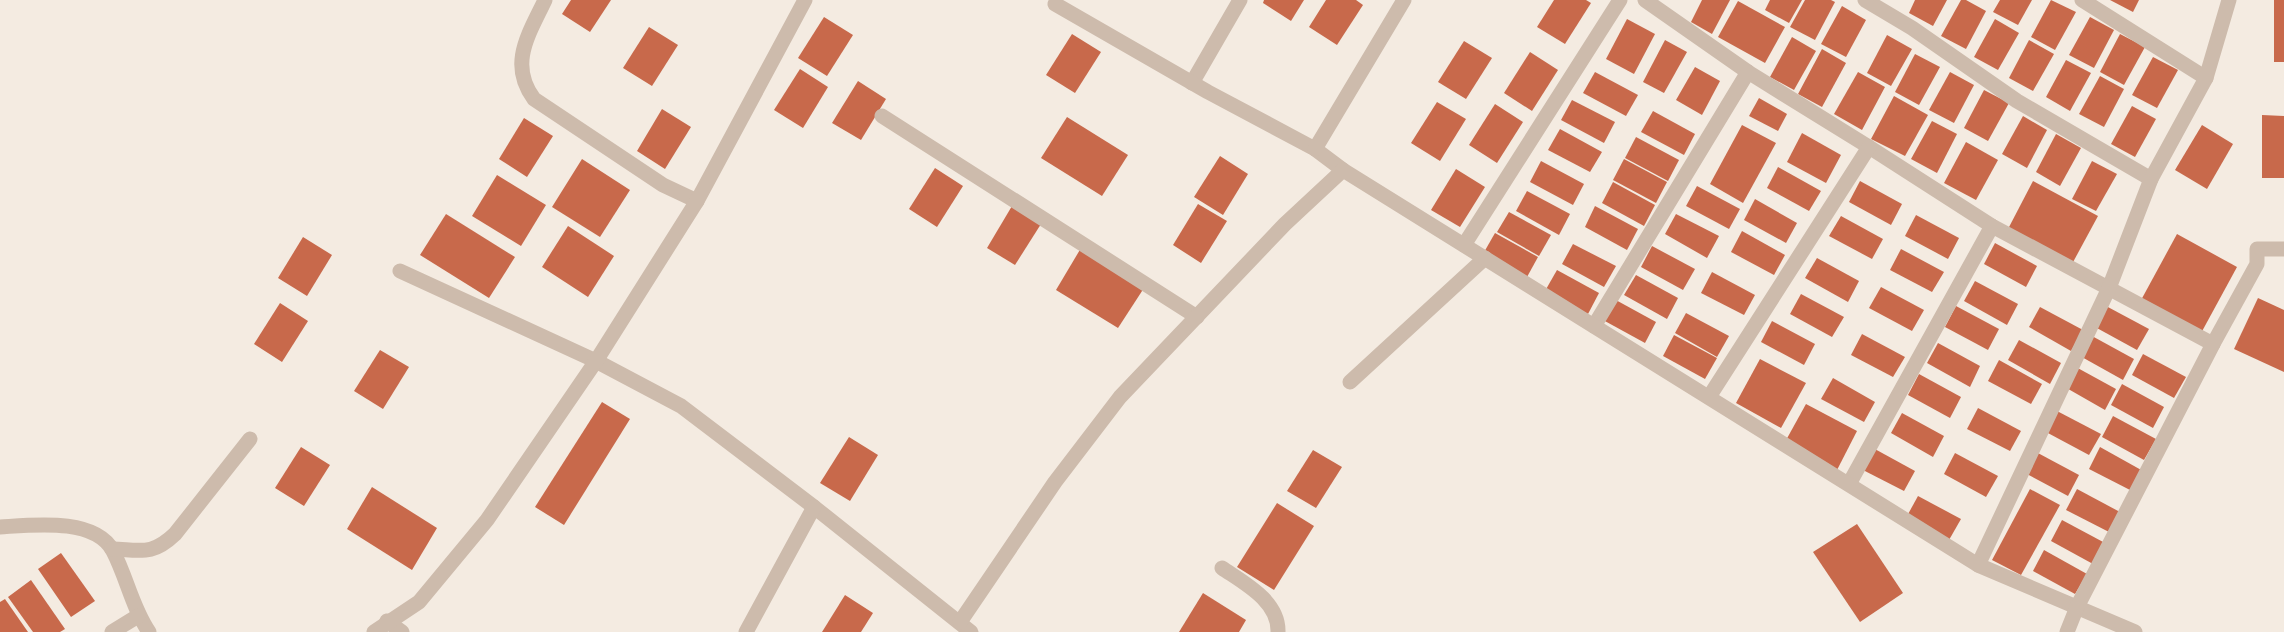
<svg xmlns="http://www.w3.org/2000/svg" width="2284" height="632" font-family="Inter,sans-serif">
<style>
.building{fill:#c8694b}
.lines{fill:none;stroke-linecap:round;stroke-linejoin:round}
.service{stroke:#cdbbac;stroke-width:15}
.minor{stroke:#cdbbac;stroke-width:15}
</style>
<rect width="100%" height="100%" fill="#f4ebe1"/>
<!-- building -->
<g class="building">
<polygon points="571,0 611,0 590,32 562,14"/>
<polygon points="1264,0 1304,0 1291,21 1263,3"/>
<polygon points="1326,0 1356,0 1363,5 1337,45 1309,27"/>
<polygon points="1554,0 1586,0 1591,3 1565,44 1537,27"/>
<polygon points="1702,0 1730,0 1712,34 1691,22"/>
<polygon points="1770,0 1802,0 1789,23 1765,10"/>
<polygon points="1805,0 1831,0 1835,2 1815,40 1790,27"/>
<polygon points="1915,0 1947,0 1933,26 1909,13"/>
<polygon points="1961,0 1966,0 1986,11 1966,49 1941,36"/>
<polygon points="2000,0 2032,0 2018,25 1993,12"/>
<polygon points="2051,0 2076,12 2055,50 2031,37"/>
<polygon points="2110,0 2139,0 2133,12"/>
<rect x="2274" y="0" width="10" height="62"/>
<polygon points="1738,1 1785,27 1765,63 1718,37"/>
<polygon points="1842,6 1866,20 1846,57 1821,44"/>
<polygon points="824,17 853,35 827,76 798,58"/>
<polygon points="2090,17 2114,30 2094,68 2069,55"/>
<polygon points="1627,19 1655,34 1634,74 1606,59"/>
<polygon points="1995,19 2019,33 1998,70 1974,57"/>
<polygon points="649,27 678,45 652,86 623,68"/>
<polygon points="1072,34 1101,52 1075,93 1046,75"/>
<polygon points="2120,34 2145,47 2124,85 2100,72"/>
<polygon points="1887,35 1912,49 1891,86 1867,73"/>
<polygon points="1792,37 1816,51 1794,90 1770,77"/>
<polygon points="1665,40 1687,52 1664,93 1643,82"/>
<polygon points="2029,40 2054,54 2033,91 2009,78"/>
<polygon points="1464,41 1492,58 1466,99 1438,82"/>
<polygon points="1822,49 1846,63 1822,107 1798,94"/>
<polygon points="1530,52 1558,70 1532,111 1504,93"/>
<polygon points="1915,54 1940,67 1919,105 1895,92"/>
<polygon points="2153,57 2178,70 2157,108 2132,95"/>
<polygon points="2066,60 2091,73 2070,111 2046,97"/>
<polygon points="1695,67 1720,81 1702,115 1676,100"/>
<polygon points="800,69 828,87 803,128 774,110"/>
<polygon points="1595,72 1638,95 1626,116 1583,93"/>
<polygon points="1858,72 1885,87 1862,130 1834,114"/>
<polygon points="1950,72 1974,85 1954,123 1929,110"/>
<polygon points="2100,76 2124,89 2104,127 2079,114"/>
<polygon points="858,81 886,99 861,140 832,123"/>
<polygon points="1984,90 2009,103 1988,141 1964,128"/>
<polygon points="1894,96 1928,115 1905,156 1871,139"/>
<polygon points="1759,98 1787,114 1778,131 1749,116"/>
<polygon points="1572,100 1615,122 1604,143 1561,120"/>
<polygon points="1437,102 1466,119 1440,161 1411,143"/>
<polygon points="1495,104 1523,122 1497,163 1469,145"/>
<polygon points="2132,106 2156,119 2135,157 2111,144"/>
<polygon points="662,109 691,127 665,169 637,151"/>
<polygon points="1653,111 1695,134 1684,155 1641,132"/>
<polygon points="2262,115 2284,116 2284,178 2262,178"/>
<polygon points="2023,116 2047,130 2027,168 2002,154"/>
<polygon points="1067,117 1128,155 1102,196 1041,158"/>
<polygon points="524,118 553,136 527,177 499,159"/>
<polygon points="1932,121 1957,134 1937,173 1911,159"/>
<polygon points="1742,125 1776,143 1743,203 1710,184"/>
<polygon points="2202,125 2233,144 2207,189 2175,170"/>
<polygon points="1560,129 1602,152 1590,172 1548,150"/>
<polygon points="1802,133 1841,155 1826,183 1787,162"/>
<polygon points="2056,134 2081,148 2060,186 2036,172"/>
<polygon points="1636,137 1679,160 1668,181 1625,158"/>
<polygon points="1966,142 1998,160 1976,200 1944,183"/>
<polygon points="1220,156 1248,174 1223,215 1194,197"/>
<polygon points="582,159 630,190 600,237 552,207"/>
<polygon points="1624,159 1667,182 1656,203 1613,180"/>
<polygon points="1541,161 1584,184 1573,205 1530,182"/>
<polygon points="2092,161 2117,174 2096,211 2072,199"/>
<polygon points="1778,167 1821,191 1809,211 1767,188"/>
<polygon points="935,168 963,186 937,227 909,209"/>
<polygon points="1456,169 1485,187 1460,227 1431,210"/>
<polygon points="497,175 546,205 521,246 472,216"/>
<polygon points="1860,181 1902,204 1891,225 1849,202"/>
<polygon points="2033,181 2098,216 2072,264 2008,229"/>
<polygon points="1613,182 1655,205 1644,226 1602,203"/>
<polygon points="1697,186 1740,209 1729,229 1686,206"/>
<polygon points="1527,191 1570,214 1559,235 1516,211"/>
<polygon points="1755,199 1797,223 1786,243 1744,220"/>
<polygon points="1198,204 1227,221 1201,263 1173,245"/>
<polygon points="1012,206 1041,224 1015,265 987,248"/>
<polygon points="1595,206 1638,229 1627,250 1585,227"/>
<polygon points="1509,212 1551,235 1539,256 1497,232"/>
<polygon points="446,214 515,257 489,298 420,255"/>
<polygon points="1676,214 1719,236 1707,258 1665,234"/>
<polygon points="1916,215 1959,238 1948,259 1905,236"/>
<polygon points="1841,216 1883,239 1872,259 1829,236"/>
<polygon points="568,226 614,256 588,297 542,267"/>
<polygon points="1742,231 1785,255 1774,275 1731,252"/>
<polygon points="1495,233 1538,257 1527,277 1483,254"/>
<polygon points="2177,234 2237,267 2200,335 2140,302"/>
<polygon points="303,237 332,255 307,296 278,278"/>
<polygon points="1995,243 2037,266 2026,287 1984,264"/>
<polygon points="1573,244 1616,266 1604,287 1562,264"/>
<polygon points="1652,246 1695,269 1683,290 1641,267"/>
<polygon points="1081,248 1144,288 1118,328 1056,290"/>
<polygon points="1901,249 1944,272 1932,292 1890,270"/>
<polygon points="1817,258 1859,281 1848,302 1805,278"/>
<polygon points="1557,270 1599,293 1588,314 1545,291"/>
<polygon points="1712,272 1755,295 1744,315 1701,293"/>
<polygon points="1636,275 1678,298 1667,319 1624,295"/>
<polygon points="1975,281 2018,304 2007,325 1964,301"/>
<polygon points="1881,287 1924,310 1912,331 1869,308"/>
<polygon points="1801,294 1844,317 1832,337 1790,314"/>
<polygon points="2258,298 2284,310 2284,372 2234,349"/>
<polygon points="1614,299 1656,322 1645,343 1603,320"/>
<polygon points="280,303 308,321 282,362 254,344"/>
<polygon points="1956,306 1999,329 1988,350 1945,327"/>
<polygon points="2106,306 2149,329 2137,350 2095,327"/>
<polygon points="2040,307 2083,330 2071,351 2029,327"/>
<polygon points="1686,313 1729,336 1717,357 1675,333"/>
<polygon points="1772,321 1815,344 1804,365 1761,342"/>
<polygon points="1862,334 1905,357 1893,377 1851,355"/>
<polygon points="1674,335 1717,358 1705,379 1663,356"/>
<polygon points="2092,336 2134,359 2123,380 2080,356"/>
<polygon points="2019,340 2061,363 2050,384 2008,360"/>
<polygon points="1938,343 1980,366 1970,387 1927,363"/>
<polygon points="380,350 409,367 383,409 354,391"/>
<polygon points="2143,354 2186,377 2174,398 2132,375"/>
<polygon points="1760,359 1806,383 1781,428 1736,403"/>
<polygon points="1999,360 2042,384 2031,404 1988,381"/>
<polygon points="2074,366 2116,389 2105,410 2063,386"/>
<polygon points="1919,374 1961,397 1950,418 1908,395"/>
<polygon points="1833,378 1875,402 1864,422 1821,399"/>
<polygon points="2122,384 2164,407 2153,428 2111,405"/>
<polygon points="602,402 630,419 564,525 535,507"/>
<polygon points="1806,404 1857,431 1837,470 1785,442"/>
<polygon points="1978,408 2021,431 2010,451 1967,429"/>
<polygon points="2057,411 2101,434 2089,455 2046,432"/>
<polygon points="1902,413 1944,436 1933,457 1891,433"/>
<polygon points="2113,416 2156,439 2144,460 2102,437"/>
<polygon points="849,437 878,455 850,501 820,483"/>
<polygon points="301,447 330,465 304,506 275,488"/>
<polygon points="2100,447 2143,471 2132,491 2089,469"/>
<polygon points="1873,448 1915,471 1904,491 1861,469"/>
<polygon points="1313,450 1342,467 1316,508 1287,491"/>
<polygon points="2036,452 2079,475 2068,496 2025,473"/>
<polygon points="1955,453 1998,476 1986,497 1944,474"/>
<polygon points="372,487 437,528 412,570 347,529"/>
<polygon points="2030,489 2060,505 2021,575 1992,560"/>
<polygon points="2077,489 2120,512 2109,532 2066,510"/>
<polygon points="1918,496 1961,519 1949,540 1907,516"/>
<polygon points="1277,503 1314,526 1274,590 1237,567"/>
<polygon points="2062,520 2105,543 2093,564 2051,541"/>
<polygon points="1857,524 1903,593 1860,622 1813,552"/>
<polygon points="2044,550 2087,574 2075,594 2033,571"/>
<polygon points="61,553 95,601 71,617 38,569"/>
<polygon points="31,580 65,629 60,632 33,632 8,597"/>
<polygon points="1203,593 1246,620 1239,632 1179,632"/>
<polygon points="845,595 873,613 861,632 822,632"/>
<polygon points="5,599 28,632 0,632 0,602"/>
</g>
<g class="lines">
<!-- service -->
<polyline class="service" points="1192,83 1240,0"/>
<!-- minor -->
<g class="minor">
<path d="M545,0C529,34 508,64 534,99L663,185L697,201"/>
<polyline points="1645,0 1748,72 1869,147 1992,226 2213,344"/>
<polyline points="1865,0 1912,28 2017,101 2151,179"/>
<polyline points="2082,0 2206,78"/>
<polyline points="1055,4 1208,92 1315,149 1343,170"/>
<polyline points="882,116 1197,317"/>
<polyline points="1315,149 1404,0"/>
<polyline points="1464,245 1620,0"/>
<polyline points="400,271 596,361 681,406 814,507 971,632"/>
<polyline points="1594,326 1748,72"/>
<polyline points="1350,382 1485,258"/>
<polyline points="1709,397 1869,147"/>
<polyline points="1849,484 1992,226"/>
<path d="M0,527C32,525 95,517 113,551C127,578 132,607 149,632"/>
<path d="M112,549C141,550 152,556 175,534L250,439"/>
<polyline points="1978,565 2109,288 2151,179 2206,78 2229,0"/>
<path d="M1222,568C1244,583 1279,601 1278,632"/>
<polyline points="387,621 402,632"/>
<polyline points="960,622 1055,482 1120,397 1285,224 1343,170 1978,565 2135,632"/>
<polyline points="112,632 138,616"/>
<polyline points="374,632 419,602 487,520 596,361 697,201 805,0"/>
<polyline points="746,632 814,507"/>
<polyline points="2067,632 2077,607 2213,344 2257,264 2257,249 2284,249"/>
</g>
</g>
</svg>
